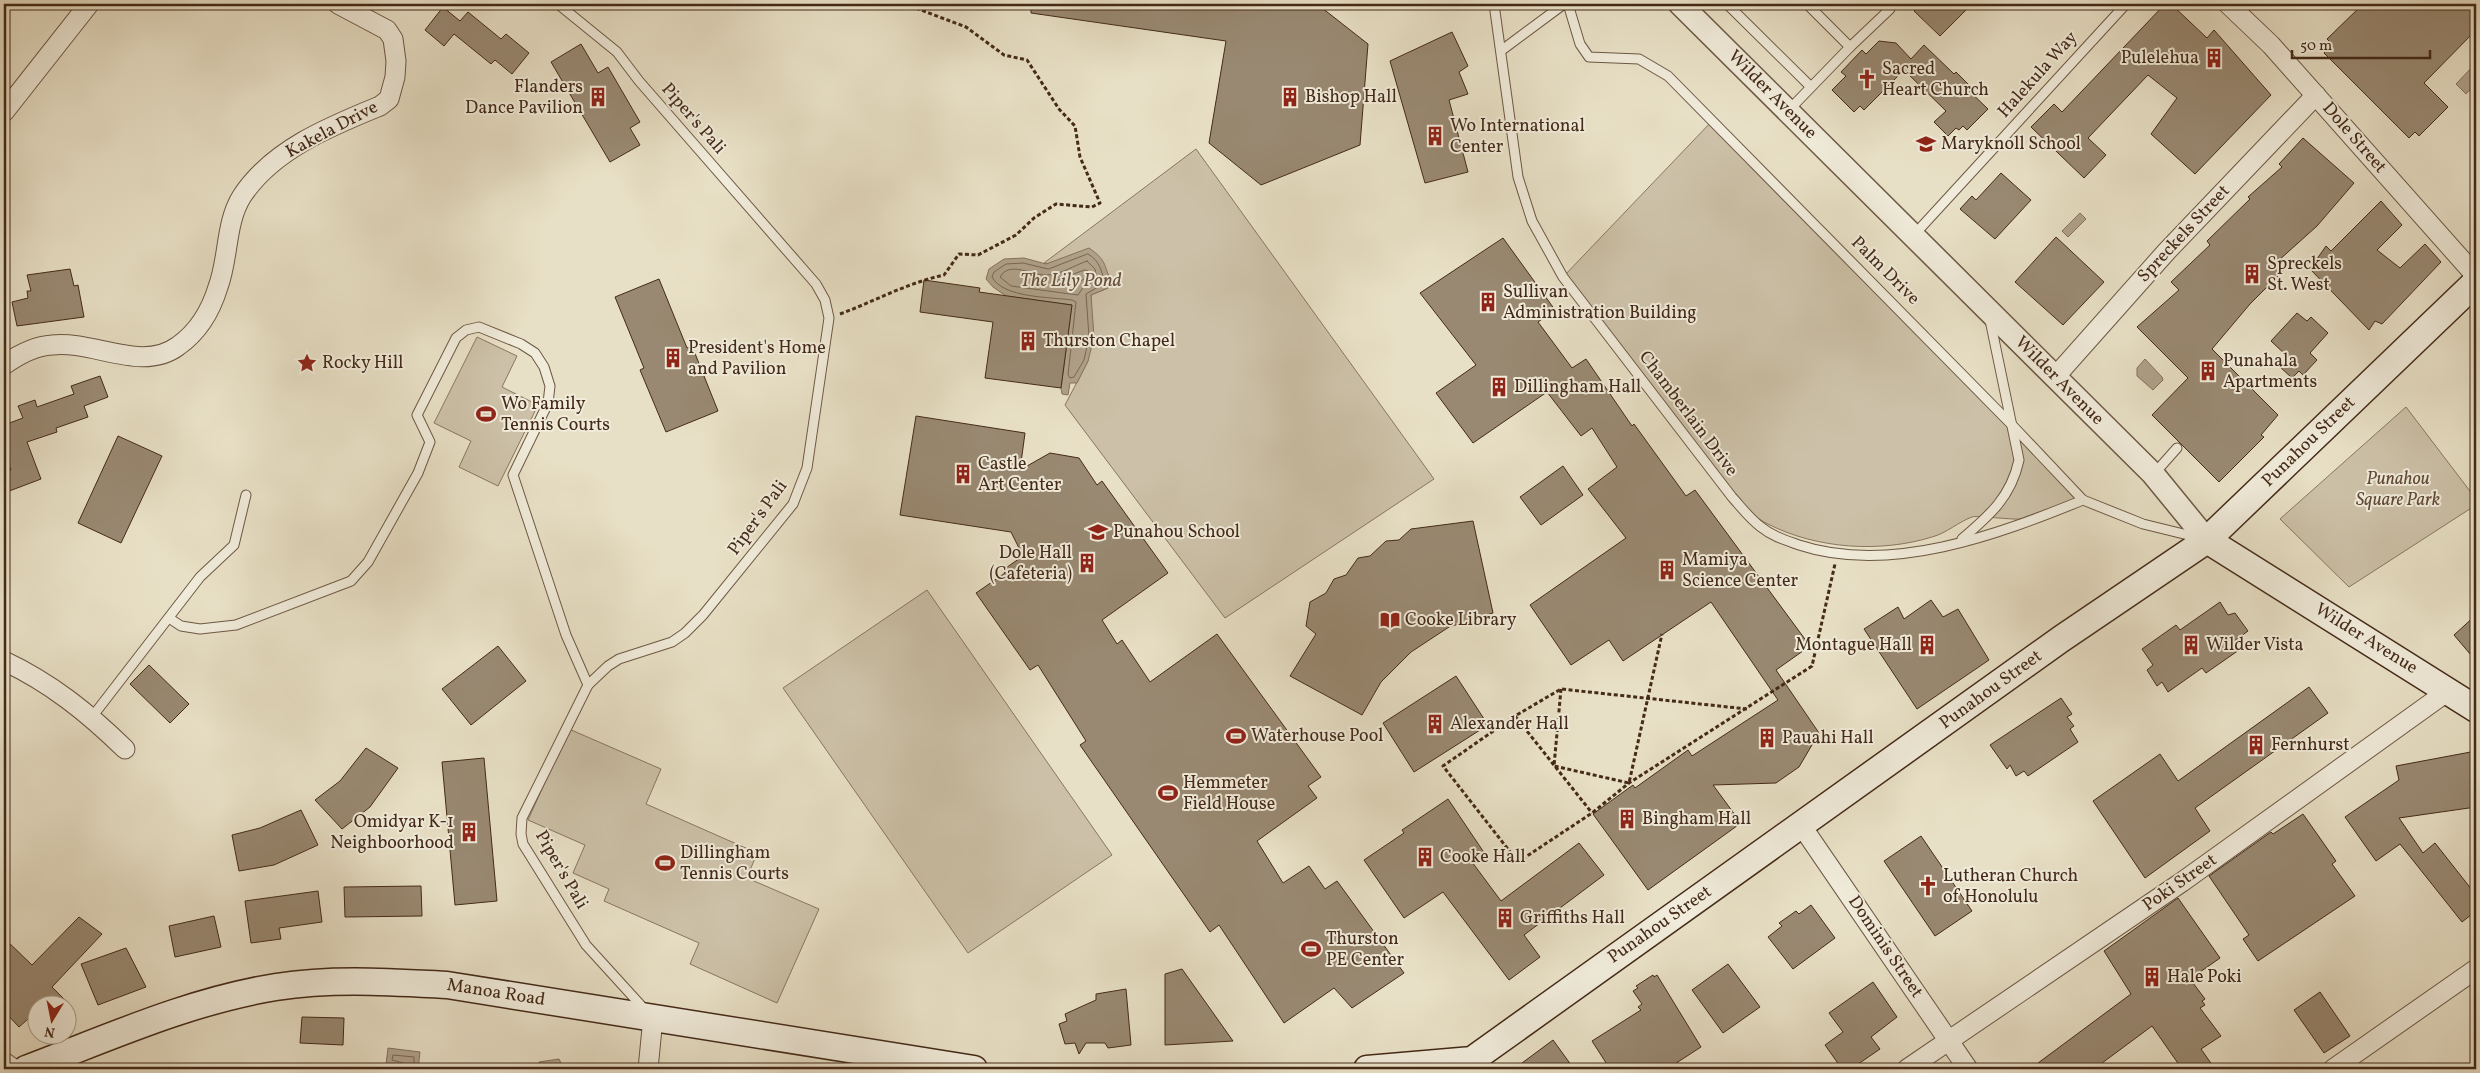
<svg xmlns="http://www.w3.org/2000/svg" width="2480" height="1073" font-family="Vollkorn,serif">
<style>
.green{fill:#ccc1a8;stroke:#887660}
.water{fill:#b0a28b;stroke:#85725d}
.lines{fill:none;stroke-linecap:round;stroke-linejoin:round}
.shore{stroke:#7a6652;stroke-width:1}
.building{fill:#998972;stroke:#442a18}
.service-casing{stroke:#6d5844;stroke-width:11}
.minor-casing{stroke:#6d5844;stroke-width:21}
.tertiary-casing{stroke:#6d5844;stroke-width:25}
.secondary-casing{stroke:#442a18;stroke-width:29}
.path{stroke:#442a18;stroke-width:3;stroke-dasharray:4 2.5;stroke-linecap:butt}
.service{stroke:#f0ebda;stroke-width:9}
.minor{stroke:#f0ebda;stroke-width:19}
.tertiary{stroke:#f0ebda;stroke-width:22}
.secondary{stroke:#f0ebda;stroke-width:26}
.labels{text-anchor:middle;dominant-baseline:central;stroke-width:4;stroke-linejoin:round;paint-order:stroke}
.poi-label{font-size:18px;fill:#442a18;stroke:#f0ebda;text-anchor:start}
.street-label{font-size:18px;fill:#442a18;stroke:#f0ebda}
.park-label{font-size:18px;font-style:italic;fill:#5f4835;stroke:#f0ebda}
.water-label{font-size:19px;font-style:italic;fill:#644e3a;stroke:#f0ebda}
</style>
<rect width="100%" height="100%" fill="#e8e0c6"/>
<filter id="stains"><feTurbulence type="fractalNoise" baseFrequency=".004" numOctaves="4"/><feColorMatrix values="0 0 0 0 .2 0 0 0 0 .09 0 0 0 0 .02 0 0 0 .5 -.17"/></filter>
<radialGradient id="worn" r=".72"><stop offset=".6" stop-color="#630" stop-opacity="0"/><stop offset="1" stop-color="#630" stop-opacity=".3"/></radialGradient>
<!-- green -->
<g class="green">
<path d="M1713,120L2083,500C2062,508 2043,517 2021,519C2011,520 1976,515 1972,517C1958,522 1947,533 1932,537C1880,553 1817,549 1768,524C1755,518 1743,506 1732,497L1563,277Z"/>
<polygon points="1196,149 1434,479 1225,618 1065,405 1088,361 1091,295 1108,288 1111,282 1107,272 1044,263"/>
<polygon points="477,337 517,356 502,387 538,405 498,486 459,467 471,441 434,423"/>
<polygon points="2406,407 2476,499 2476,505 2349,587 2280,519"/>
<polygon points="927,590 1112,855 968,953 783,688"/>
<polygon points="569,729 661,769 646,804 757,853 747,878 819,909 777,1003 690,964 699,943 604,901 609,889 573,873 585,845 528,820"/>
</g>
<!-- water -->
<g class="water">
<polygon points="2475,64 2476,83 2466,94 2456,84"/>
<polygon points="2080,213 2086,219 2068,237 2062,231"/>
<path d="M1089,248C1107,261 1103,263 1111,282L1108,288L1091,295L1094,337L1088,361L1077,383H1070L1068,395L1062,394L1061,388L1072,305L1006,296L993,287L986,279L989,269L1004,259L1024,258L1046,264Z"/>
<polygon points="2145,359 2162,377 2163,380 2153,390 2137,376 2137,368"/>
<polygon points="388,1048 420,1052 418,1069 386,1065"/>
<polygon points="559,1059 562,1065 571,1065 570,1069 540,1069 539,1062"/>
</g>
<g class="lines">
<!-- shore -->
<g class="shore">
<path d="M1088,254C1100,261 1101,270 1105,283L1086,294L1089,337L1084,360L1074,377L1070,378L1068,375L1076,302L1072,300C1050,297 1003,298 992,277L994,272L1006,264L1023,263L1048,269Z"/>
<path d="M1087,261L1095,269L1097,280L1084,286L1078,295L1011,286L1000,277C1010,260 1032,276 1047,275C1060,275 1075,265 1087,261Z"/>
<polygon points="1085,270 1088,271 1088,276 1074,286 1057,283 1058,280"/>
<polyline points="406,1069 403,1063 392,1060 393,1055 414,1057 414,1069"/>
</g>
</g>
<!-- building -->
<g class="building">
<polygon points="1031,4 1317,4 1368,44 1360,145 1261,185 1209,143 1226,41 1031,13"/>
<polygon points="1922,4 1972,4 1940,36 1914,11"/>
<polygon points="2165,4 2171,4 2207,38 2214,30 2271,95 2195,174 2151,134 2177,98 2148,75 2088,138 2106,155 2084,178 2031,127 2054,104 2062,112"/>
<polygon points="2363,4 2469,4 2476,11 2476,30 2424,83 2448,107 2419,136 2415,132 2409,138 2324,53 2332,44 2327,39"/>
<polygon points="443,7 460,21 468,12 501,39 506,34 529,53 512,74 495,60 491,64 454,34 444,46 425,30"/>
<polygon points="1452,32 1468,66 1459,72 1468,94 1449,100 1468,172 1425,183 1390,61"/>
<polygon points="1879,41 1896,43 1911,59 1924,45 1954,74 1956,72 1969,85 1966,88 1988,109 1967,130 1963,126 1959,130 1956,128 1948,136 1934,122 1946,111 1904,70 1864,110 1860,106 1854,112 1832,90 1846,76 1841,72 1862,50 1866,54"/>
<polygon points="581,44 598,73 608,67 640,122 630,128 640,145 610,162 551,62"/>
<polygon points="2303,138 2354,183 2317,226 2278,261 2285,269 2250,304 2212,349 2278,415 2261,435 2264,437 2219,482 2152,415 2188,378 2137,327 2179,290 2171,282 2210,245 2207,241 2250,199 2248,197 2282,167 2279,164"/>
<polygon points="2001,173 2031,200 1995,239 1960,209 1972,196 1976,200"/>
<polygon points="2381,201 2402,225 2377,250 2400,268 2425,244 2441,262 2382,324 2375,321 2369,330 2310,269 2326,246 2331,251"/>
<polygon points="2056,237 2104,282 2063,325 2015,282"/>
<polygon points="1503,238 1555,310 1538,322 1572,368 1586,359 1632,426 1634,424 1686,496 1695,490 1810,646 1776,670 1819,733 1799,767 1776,783 1713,785 1741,823 1648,890 1593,814 1633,785 1635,788 1688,750 1692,756 1778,700 1711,602 1623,661 1609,640 1571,665 1530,605 1626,538 1588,489 1617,467 1592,428 1581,436 1547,392 1473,443 1436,393 1476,365 1420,293"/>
<polygon points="70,269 74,286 78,285 84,317 17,326 12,302 28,298 27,291 31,291 27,275"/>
<polygon points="659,279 687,348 692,346 718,411 666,432 640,370 644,368 615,297"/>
<polygon points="924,280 980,288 979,292 1072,305 1061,388 985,378 993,322 920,312"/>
<polygon points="2297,313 2307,321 2311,317 2328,333 2310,353 2317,360 2303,375 2299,371 2292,378 2279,366 2288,357 2271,341"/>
<polygon points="100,376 108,397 84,406 88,417 56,428 57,432 27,442 41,479 4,493 4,473 11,470 4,451 4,425 23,418 18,406 35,400 37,407 74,394 71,386"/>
<polygon points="916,416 1025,433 1020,470 1050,453 1079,458 1097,485 1102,481 1168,573 1102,620 1117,644 1122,640 1150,682 1217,634 1321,777 1308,786 1317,798 1257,841 1283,883 1309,866 1325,889 1337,881 1404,973 1352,1008 1334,988 1284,1023 1219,925 1210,932 1080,745 1086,741 1038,665 1030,670 976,593 1005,573 1003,570 1023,556 1011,532 900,515"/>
<polygon points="118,436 162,456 121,543 78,523"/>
<polygon points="1563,466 1583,495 1541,525 1520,497"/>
<polygon points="1473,521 1493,613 1449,627 1411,652 1381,682 1362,715 1290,676 1316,634 1306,626 1310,602 1326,593 1334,579 1346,575 1358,558 1370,556 1386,541 1399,540 1411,529"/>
<polygon points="1931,600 1943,617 1958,609 1989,660 1917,709 1864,629 1898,607 1904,619"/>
<polygon points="2220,602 2228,615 2235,613 2248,631 2233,642 2239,650 2206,673 2202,668 2168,692 2162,682 2157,686 2147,670 2153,665 2142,649 2176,625 2180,630"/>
<polygon points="2476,615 2476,661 2454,635"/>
<polygon points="498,646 526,681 471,725 442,689"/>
<polygon points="149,665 189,704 170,723 130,684"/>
<polygon points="1456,676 1488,725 1414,772 1383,723"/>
<polygon points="2309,687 2328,713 2195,808 2210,831 2145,878 2093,801 2160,754 2178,781"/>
<polygon points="2061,698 2072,714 2067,717 2074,726 2070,729 2078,742 2028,776 2024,771 2016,776 2010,765 2007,769 1990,745"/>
<polygon points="366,748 398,768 370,807 342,829 315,800 340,781"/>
<polygon points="2476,751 2476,807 2399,818 2423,853 2435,843 2476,895 2476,911 2462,922 2400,844 2376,861 2345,817 2399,780 2396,766"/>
<polygon points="484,758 497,901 455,905 442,762"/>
<polygon points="1448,799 1485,854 1472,862 1501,901 1579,843 1604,875 1524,935 1540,957 1509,980 1443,892 1404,918 1364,860 1404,833 1402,830"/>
<polygon points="301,810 318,845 274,865 239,871 232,835 260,828"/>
<polygon points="2303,814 2336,861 2332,864 2355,896 2258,961 2243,939 2249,935 2209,876 2271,832 2273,834"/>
<polygon points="1921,836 1972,911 1935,936 1884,861"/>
<polygon points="421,886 422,916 345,917 344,887"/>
<polygon points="318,891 322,922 279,928 281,939 251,943 245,901"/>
<polygon points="2178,898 2220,958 2190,979 2205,999 2202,1001 2205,1005 2200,1008 2221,1036 2201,1049 2215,1069 2182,1069 2152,1026 2094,1069 2030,1069 2131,994 2104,951"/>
<polygon points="1811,905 1835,938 1793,969 1768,937 1782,926 1779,923 1796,911 1799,914"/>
<polygon points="214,916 221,947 175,957 169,926"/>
<polygon points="79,917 102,934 52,987 71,1006 38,1006 38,1032 28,1019 19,1027 4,1011 4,938 32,965"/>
<polygon points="126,948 146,987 98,1005 81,964"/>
<polygon points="1728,964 1760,1007 1723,1033 1692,990"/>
<polygon points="1182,969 1233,1041 1165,1045 1165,974"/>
<polygon points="1653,975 1654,977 1657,975 1701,1047 1667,1069 1610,1069 1592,1041 1641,1010 1638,1007 1642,1004 1633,991 1638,988 1636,986"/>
<polygon points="1873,982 1897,1017 1871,1037 1880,1049 1851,1069 1842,1069 1825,1045 1843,1032 1829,1013"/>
<polygon points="1126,989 1131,1045 1108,1048 1105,1043 1086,1043 1079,1054 1075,1043 1065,1044 1059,1024 1067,1021 1065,1014 1096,1000 1096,994"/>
<polygon points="2320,992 2350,1036 2324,1053 2294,1010"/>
<polygon points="302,1017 344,1018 343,1045 300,1043"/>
<polygon points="1553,1040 1574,1069 1514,1069"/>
</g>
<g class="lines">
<defs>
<g id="service">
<polyline points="558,4 617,52 639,81 816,284 825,300 829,318 807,468 793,504 703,615 685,633 672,642 619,659 608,666 588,685 522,818 521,834 523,844 586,945 646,1011"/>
<path d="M1494,4L1518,177L1532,221L1563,277L1732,497C1741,507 1750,519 1761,527C1772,536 1785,540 1799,545C1890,575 1997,535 2083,500"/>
<polyline points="1568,4 1580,44 1589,57 1639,59 1668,76 2013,426 2083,500 2143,524 2200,538"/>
<polyline points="1727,4 1811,87"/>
<polyline points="1850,47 1890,9 1885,4"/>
<polyline points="1502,50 1564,4"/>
<polyline points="1788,111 1850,47 1807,4"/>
<polyline points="1914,235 2126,4"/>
<polyline points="2154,474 2177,448"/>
<path d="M1962,539C1990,515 2011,497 2019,460L1990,320"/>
<polyline points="169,618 181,626 200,629 236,625 351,581 368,562 418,473 430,442 417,415 456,338 466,330 479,327 521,344 535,353 544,367 550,386 548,403 513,475 566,635 588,685"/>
<polyline points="92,717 200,577 234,545 246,495"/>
</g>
<g id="minor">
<polyline points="2228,4 2271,45 2476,276"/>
<polyline points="4,112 89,4"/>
<path d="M4,365C18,355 35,346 52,345C93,340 142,373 178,346C198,332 211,310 218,287C229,258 225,223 242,196C273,149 331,126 380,106L389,99L395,77L396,61L393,39L387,30L338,4"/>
<polyline points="2055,377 2167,251 2316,95"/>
<path d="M4,661C51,683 88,713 125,749"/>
<polyline points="1801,825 1968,1069"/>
<polyline points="4,1062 14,1069"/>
<polyline points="648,1069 653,1018"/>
<polyline points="1907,1069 2182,882 2448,691"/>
<polyline points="2333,1069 2476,969"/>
</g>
<polyline id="tertiary" points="1680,4 2153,474 2207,540"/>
<g id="secondary">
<polyline points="2207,540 2476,709"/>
<path d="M26,1069C108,1038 189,1001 276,987C333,978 390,982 447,985L974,1069"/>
<polyline points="1367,1069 1472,1060 2061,639 2207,540 2476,282"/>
</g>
</defs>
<!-- service casing -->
<use href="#service" class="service-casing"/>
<!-- minor casing -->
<use href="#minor" class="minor-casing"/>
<!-- tertiary casing -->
<use href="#tertiary" class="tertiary-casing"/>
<!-- secondary casing -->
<use href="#secondary" class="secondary-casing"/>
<!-- path -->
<g class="path">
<path d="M840,314C875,301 907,283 944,275L959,254L978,255L1016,235L1034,218L1056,204L1092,207L1100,203L1080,157L1075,126L1059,109L1027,60L1004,55L966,27L905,4"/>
<polyline points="1561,689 1554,766 1629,783 1662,634"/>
<polyline points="1747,709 1561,689 1515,716 1443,766 1518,862 1592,813 1629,783 1812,666 1835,564"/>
<polyline points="1515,716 1592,813"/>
</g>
<!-- service -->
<use href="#service" class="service"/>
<!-- minor -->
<use href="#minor" class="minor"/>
<!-- tertiary -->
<use href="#tertiary" class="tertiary"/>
<!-- secondary -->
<use href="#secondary" class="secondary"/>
</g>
<!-- icons -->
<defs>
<symbol id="building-bare" viewBox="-9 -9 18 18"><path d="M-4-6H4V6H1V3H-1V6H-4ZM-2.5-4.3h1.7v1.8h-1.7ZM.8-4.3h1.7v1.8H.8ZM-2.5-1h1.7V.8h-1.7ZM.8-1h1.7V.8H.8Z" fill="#8f2418" stroke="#f0ebda" stroke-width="2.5" paint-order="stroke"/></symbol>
<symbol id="church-bare" viewBox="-9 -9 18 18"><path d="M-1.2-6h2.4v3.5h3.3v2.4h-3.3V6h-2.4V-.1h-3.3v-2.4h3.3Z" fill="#8f2418" stroke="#f0ebda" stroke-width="2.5" paint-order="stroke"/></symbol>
<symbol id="school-bare" viewBox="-9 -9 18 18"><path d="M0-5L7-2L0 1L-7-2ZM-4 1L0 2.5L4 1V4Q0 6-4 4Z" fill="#8f2418" stroke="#f0ebda" stroke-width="2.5" paint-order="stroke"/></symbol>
<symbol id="sight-bare" viewBox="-9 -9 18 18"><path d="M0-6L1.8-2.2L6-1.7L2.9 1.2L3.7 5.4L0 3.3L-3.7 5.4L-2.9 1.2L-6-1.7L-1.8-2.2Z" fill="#8f2418" stroke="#f0ebda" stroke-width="2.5" paint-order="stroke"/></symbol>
<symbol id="stadium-bare" viewBox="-9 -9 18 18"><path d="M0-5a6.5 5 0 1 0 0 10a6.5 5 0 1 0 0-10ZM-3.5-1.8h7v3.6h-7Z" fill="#8f2418" stroke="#f0ebda" stroke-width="2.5" paint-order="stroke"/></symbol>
<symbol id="library-bare" viewBox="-9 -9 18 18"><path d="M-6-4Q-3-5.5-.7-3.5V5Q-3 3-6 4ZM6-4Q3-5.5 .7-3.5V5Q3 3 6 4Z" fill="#8f2418" stroke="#f0ebda" stroke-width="2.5" paint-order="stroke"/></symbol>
</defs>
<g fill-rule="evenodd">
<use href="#building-bare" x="2200" y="44" width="28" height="28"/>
<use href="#church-bare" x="1853" y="65" width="28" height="28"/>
<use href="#building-bare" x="584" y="83" width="28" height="28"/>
<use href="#building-bare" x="1276" y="83" width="28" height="28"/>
<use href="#building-bare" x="1421" y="122" width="28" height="28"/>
<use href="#school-bare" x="1912" y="130" width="28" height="28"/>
<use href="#building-bare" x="2238" y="260" width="28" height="28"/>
<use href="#building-bare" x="1474" y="288" width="28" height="28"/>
<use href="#building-bare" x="1014" y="327" width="28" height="28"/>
<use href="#building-bare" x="659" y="344" width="28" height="28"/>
<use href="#sight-bare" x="293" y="349" width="28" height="28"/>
<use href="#building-bare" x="2194" y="357" width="28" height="28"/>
<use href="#building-bare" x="1485" y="373" width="28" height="28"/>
<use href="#stadium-bare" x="472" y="400" width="28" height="28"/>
<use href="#building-bare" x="949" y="460" width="28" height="28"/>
<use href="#school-bare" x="1084" y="518" width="28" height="28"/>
<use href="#building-bare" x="1073" y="549" width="28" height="28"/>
<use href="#building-bare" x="1653" y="556" width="28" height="28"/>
<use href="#library-bare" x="1376" y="606" width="28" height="28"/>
<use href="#building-bare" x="1913" y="631" width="28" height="28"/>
<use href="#building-bare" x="2177" y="631" width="28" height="28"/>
<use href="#building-bare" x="1421" y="710" width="28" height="28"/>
<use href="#stadium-bare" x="1222" y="722" width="28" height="28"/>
<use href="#building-bare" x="1753" y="724" width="28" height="28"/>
<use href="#building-bare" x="2242" y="731" width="28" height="28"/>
<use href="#stadium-bare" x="1154" y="779" width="28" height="28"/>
<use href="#building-bare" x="1613" y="805" width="28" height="28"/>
<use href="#building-bare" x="455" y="818" width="28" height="28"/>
<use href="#building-bare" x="1411" y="843" width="28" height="28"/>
<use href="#stadium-bare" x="651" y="849" width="28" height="28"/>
<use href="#church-bare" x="1914" y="872" width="28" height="28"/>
<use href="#building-bare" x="1491" y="904" width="28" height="28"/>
<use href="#stadium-bare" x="1297" y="935" width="28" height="28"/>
<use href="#building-bare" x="2138" y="963" width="28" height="28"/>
</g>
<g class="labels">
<!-- poi labels -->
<g class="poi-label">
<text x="2199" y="58" text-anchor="end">Pulelehua</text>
<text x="1882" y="69">Sacred<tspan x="1882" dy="21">Heart Church</tspan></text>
<text x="583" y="87" text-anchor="end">Flanders<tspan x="583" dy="21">Dance Pavilion</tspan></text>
<text x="1305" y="97">Bishop Hall</text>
<text x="1450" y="126">Wo International<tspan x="1450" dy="21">Center</tspan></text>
<text x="1941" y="144">Maryknoll School</text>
<text x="2267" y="264">Spreckels<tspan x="2267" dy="21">St. West</tspan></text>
<text x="1503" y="292">Sullivan<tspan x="1503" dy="21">Administration Building</tspan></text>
<text x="1043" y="341">Thurston Chapel</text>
<text x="688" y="348">President's Home<tspan x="688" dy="21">and Pavilion</tspan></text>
<text x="2223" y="361">Punahala<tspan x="2223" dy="21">Apartments</tspan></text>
<text x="322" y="363">Rocky Hill</text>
<text x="1514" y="387">Dillingham Hall</text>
<text x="501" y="404">Wo Family<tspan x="501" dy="21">Tennis Courts</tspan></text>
<text x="978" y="464">Castle<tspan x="978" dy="21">Art Center</tspan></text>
<text x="1113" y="532">Punahou School</text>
<text x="1072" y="553" text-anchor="end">Dole Hall<tspan x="1072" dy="21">(Cafeteria)</tspan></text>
<text x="1682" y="560">Mamiya<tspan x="1682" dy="21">Science Center</tspan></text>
<text x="1405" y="620">Cooke Library</text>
<text x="1912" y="645" text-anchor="end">Montague Hall</text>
<text x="2206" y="645">Wilder Vista</text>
<text x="1450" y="724">Alexander Hall</text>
<text x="1251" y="736">Waterhouse Pool</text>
<text x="1782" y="738">Pauahi Hall</text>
<text x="2271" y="745">Fernhurst</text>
<text x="1183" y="783">Hemmeter<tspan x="1183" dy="21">Field House</tspan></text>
<text x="1642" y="819">Bingham Hall</text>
<text x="454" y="822" text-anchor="end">Omidyar K-1<tspan x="454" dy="21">Neighboorhood</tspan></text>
<text x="680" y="853">Dillingham<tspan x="680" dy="21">Tennis Courts</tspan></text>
<text x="1440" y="857">Cooke Hall</text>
<text x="1943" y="876">Lutheran Church<tspan x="1943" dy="21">of Honolulu</tspan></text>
<text x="1520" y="918">Griffiths Hall</text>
<text x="1326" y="939">Thurston<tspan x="1326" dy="21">PE Center</tspan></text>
<text x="2167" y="977">Hale Poki</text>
</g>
<!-- street labels -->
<g class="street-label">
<text transform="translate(2038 75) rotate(-48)">Halekula Way</text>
<text transform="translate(1772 95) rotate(45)">Wilder Avenue</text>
<text transform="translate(693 119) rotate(49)">Piper's Pali</text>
<text transform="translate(332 130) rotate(-28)">Kakela Drive</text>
<text transform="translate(2354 138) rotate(49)">Dole Street</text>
<text transform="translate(2184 234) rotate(-47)">Spreckels Street</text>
<text transform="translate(1885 271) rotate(45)">Palm Drive</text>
<text transform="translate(2059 381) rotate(45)">Wilder Avenue</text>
<text transform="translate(1688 414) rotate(53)">Chamberlain Drive</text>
<text transform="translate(2309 442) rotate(-44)">Punahou Street</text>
<text transform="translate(758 518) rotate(-54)">Piper's Pali</text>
<text transform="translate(2366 639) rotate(32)">Wilder Avenue</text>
<text transform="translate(1991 690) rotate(-36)">Punahou Street</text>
<text transform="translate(561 870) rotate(60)">Piper's Pali</text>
<text transform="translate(2180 883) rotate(-35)">Poki Street</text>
<text transform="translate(1660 925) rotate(-35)">Punahou Street</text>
<text transform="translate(1885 947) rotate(56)">Dominis Street</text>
<text transform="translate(496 993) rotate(9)">Manoa Road</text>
</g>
<!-- park labels -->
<g class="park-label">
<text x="2398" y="479">Punahou<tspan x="2398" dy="21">Square Park</tspan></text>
</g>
<!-- water labels -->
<g class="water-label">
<text x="1071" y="281">The Lily Pond</text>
</g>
</g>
<!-- margin -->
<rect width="2480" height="1073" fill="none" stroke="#e8e0c6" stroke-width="20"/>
<rect x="5" y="5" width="2470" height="1063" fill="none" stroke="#442a18" stroke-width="2.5"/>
<rect x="10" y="10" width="2460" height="1053" fill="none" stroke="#442a18"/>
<!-- north arrow -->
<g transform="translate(52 1020) rotate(190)"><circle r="24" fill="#f0ebda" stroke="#ab9e8c"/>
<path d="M0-4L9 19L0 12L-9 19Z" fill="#8f2418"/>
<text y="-8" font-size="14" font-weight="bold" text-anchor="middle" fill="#442a18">N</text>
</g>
<!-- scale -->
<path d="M2292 50v8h138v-8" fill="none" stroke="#442a18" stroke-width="2.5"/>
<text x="2300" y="50" font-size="15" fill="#442a18" stroke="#f0ebda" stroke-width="4" paint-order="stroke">50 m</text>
<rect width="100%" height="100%" filter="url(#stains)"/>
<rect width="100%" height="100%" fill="url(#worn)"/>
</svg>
